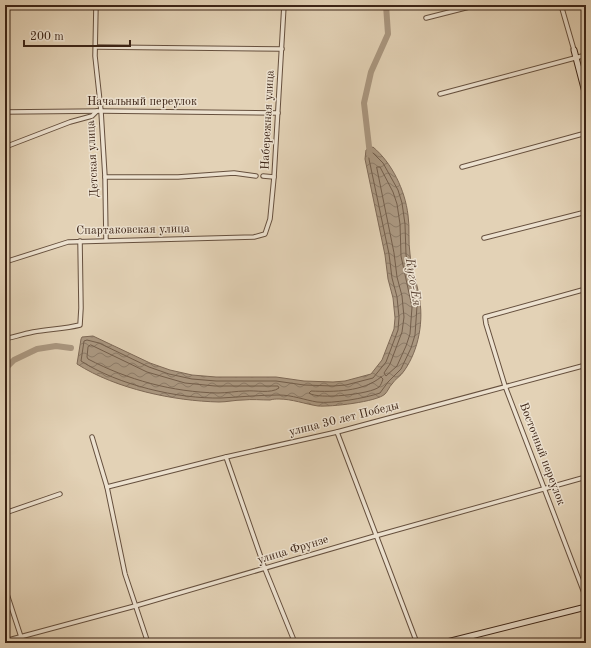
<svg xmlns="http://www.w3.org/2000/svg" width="591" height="648" font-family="'Old Standard TT',serif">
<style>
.water{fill:url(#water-waves);stroke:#7e6956}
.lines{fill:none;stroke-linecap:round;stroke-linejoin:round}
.shore{stroke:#735e4b;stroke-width:1}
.river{stroke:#aa9780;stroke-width:6}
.street-casing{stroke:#66503e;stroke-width:5.5}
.secondary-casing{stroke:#3c2416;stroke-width:7}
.street{stroke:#ede2d0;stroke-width:3.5}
.secondary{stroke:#ede2d0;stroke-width:5}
.labels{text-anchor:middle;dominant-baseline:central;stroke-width:3;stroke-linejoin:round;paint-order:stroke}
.street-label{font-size:12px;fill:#3c2416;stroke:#ede2d0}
.water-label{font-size:13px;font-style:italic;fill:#5d4636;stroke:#ede2d0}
</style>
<defs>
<pattern id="water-waves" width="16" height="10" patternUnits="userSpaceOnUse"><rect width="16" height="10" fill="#aa9780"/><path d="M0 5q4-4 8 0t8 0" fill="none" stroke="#8c7b68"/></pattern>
</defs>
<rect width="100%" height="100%" fill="#e3d2b6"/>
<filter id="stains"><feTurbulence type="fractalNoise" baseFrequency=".005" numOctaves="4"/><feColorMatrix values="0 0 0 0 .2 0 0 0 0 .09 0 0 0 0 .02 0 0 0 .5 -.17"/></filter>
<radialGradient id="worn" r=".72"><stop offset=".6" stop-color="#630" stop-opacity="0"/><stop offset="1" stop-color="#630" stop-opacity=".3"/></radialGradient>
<!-- water -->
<path class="water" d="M373,147C392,163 405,190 408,215C410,228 408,241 410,254C411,268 417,282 419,296C424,320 419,350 404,371C401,376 395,379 392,384C389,387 388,391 385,394C377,402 330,407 318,406C305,404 292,399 279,399C276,399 273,399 270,400C261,400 252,399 243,400C235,400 227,402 219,402C174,401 116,389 77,364L81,339L82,337L93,336L150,363L170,370L192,375L216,377H276L304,381L333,382L345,381L371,374L382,360L394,329L395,318L393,298L388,279L385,255L365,159L366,150Z"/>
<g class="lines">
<!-- shore -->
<g class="shore">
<path d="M372,152L383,163L398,190L402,203L405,224L406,255L414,288L417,306L415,335L411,348L401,369L388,382L380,393C366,398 332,404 317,402C305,400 292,395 279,395C259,395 240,397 221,398C178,399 118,385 81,361L84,341L87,340L99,343L149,367L169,374L192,379L216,381H276L304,385L333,386L346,385L373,378L386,362L398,330L399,317L397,297L392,278L389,254L369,159V153Z"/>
<polygon points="377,167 380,167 393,192 397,204 400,224 401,256 412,307 410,334 406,346 397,366 386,376 384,373 390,364 402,332 404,317 402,296 397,277 394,253"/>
<path d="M91,345L147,372L185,383L215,386H278L279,388C271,394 255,390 246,391C236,391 227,393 218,393C172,392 128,380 88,359L87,357L88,347Z"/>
<path d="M381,377L383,379C382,382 381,385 379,387C371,394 318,400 309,393L311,391C334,392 363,392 381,377Z"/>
</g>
<!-- river -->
<g class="river">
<polyline points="370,155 364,103 371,72 388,34 386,5"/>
<polyline points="5,369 14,360 37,349 56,346 71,348"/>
</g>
<defs>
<g id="street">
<polyline points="96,5 95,56 101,111 105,177 106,240"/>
<polyline points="561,5 574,50"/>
<polyline points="426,18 477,5"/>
<polyline points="96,47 282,49"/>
<polyline points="440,94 586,55"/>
<polyline points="5,112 101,111 278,113"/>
<polyline points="5,147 70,122 92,116 97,111"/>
<polyline points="462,167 586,133"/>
<polyline points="263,176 274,177"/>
<polyline points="105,177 178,177 234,173 256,176"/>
<polyline points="484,238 586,212"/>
<polyline points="5,262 68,242 254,237 265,234 270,219 274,177 284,5"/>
<polyline points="586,289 485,317 486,324 505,386 586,598"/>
<path d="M5,339C14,337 23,334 33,332C48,329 64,329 80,325L81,308L80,241"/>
<polyline points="337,432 417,643"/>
<polyline points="92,437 107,487 125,574 148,643"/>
<polyline points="226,457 265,569 295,643"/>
<polyline points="107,487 226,457 337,432 586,365"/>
<polyline points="5,513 60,494"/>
<polyline points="5,588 23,643"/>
<polyline points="5,641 135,606 375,536 586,477"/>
</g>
<g id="secondary">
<polyline points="574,50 586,96"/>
<polyline points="443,643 586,607"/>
</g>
</defs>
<!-- street casing -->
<use href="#street" class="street-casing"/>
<!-- secondary casing -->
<use href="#secondary" class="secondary-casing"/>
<!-- street -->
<use href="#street" class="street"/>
<!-- secondary -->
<use href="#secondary" class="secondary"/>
</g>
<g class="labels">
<!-- street labels -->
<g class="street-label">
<text x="142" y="102">Начальный переулок</text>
<text transform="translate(268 120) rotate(-87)">Набережная улица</text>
<text transform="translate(93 159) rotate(-93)">Детская улица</text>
<text transform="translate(133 230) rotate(-1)">Спартаковская улица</text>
<text transform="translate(344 419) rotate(-14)">улица 30 лет Победы</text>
<text transform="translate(542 454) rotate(69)">Восточный переулок</text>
<text transform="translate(293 550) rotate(-17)">улица Фрунзе</text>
</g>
<!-- water labels -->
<g class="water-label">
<text transform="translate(413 282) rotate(81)">Куго-Ея</text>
</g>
</g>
<!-- margin -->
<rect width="591" height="648" fill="none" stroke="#e3d2b6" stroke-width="20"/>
<rect x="6" y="6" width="579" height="636" fill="none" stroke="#3c2416" stroke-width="2"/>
<rect x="10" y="10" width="571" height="628" fill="none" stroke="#3c2416"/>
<!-- scale -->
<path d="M24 40v6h106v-6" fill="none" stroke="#3c2416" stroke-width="2"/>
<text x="30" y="40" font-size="12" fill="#3c2416" stroke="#ede2d0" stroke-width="3" paint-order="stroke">200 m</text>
<rect width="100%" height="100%" filter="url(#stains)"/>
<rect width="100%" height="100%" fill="url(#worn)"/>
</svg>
